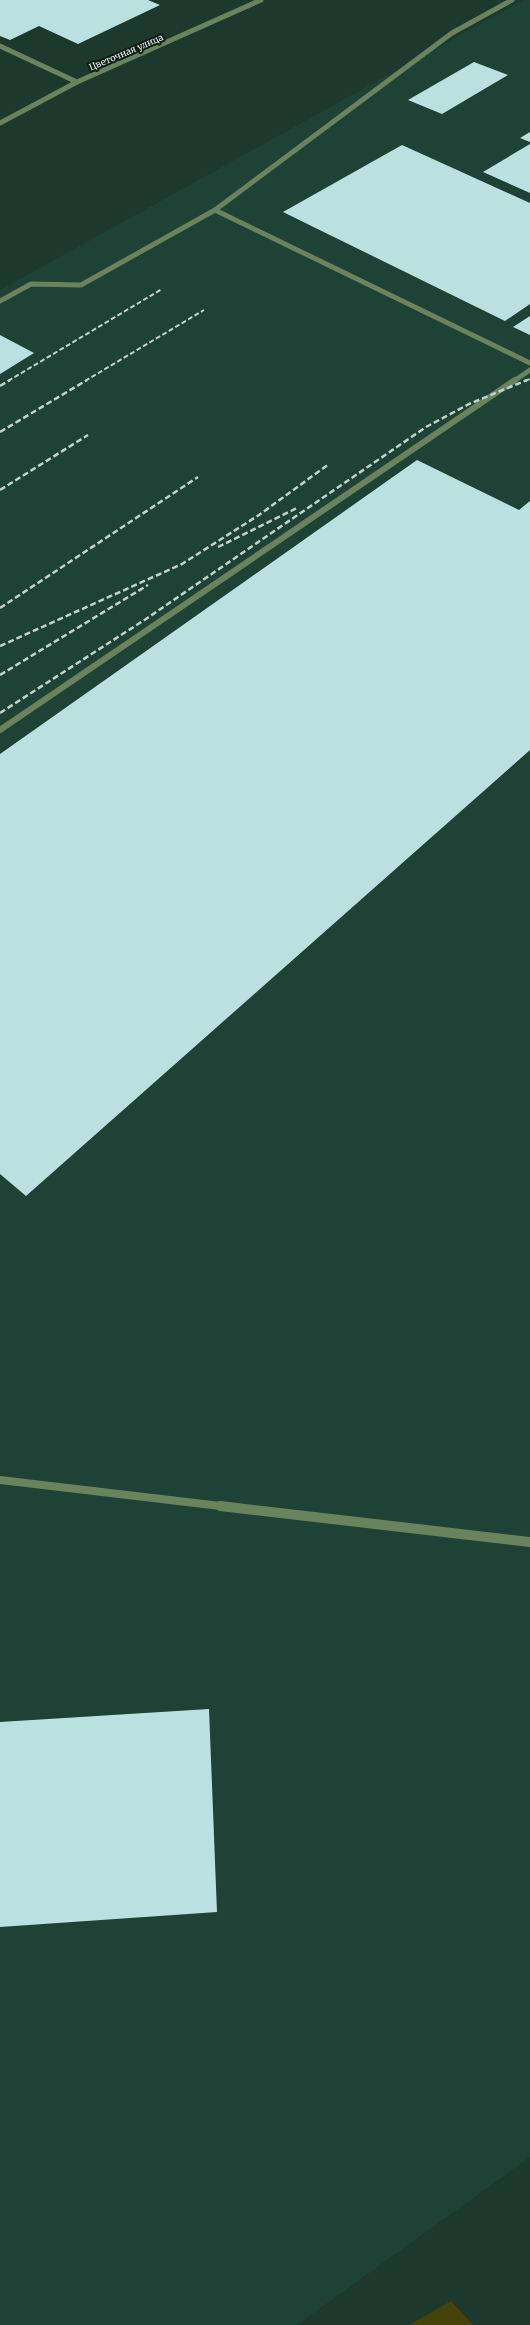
<svg xmlns="http://www.w3.org/2000/svg" width="530" height="2325" font-family="Merriweather,serif">
<style>
.built{fill:#1e4235}
.green{fill:#45420a}
.building{fill:#bbe0e0}
.lines{fill:none;stroke-linecap:round;stroke-linejoin:round}
.service-far3{stroke:#69845d;stroke-width:5}
.service-far2{stroke:#69845d;stroke-width:6}
.service-far1{stroke:#69845d;stroke-width:8}
.service{stroke:#69845d;stroke-width:10}
.minor{stroke:#69845d;stroke-width:5}
.rail-far1{stroke:#c1d3cb;stroke-width:2;stroke-dasharray:5 2.5;stroke-linecap:butt}
.rail{stroke:#c1d3cb;stroke-width:2.5;stroke-dasharray:6 3;stroke-linecap:butt}
.labels{text-anchor:middle;dominant-baseline:central;stroke-width:4;stroke-linejoin:round;paint-order:stroke}
.far-street-label{font-size:9px;fill:#e9f9f2;stroke:#101c17}
</style>
<rect width="100%" height="100%" fill="#1d382d"/>
<!-- built -->
<polygon class="built" points="523,0 530,0 530,2157 297,2325 0,2325 0,290"/>
<!-- green -->
<polygon class="green" points="451,2301 473,2325 409,2325"/>
<!-- building -->
<g class="building">
<polygon points="0,0 148,0 160,5 78,44 39,26 10,40 0,36"/>
<polygon points="474,62 508,75 442,114 408,100"/>
<polygon points="530,132 530,142 520,138"/>
<polygon points="530,144 530,193 483,172"/>
<polygon points="402,145 530,203 530,304 505,321 283,212"/>
<polygon points="530,316 530,335 513,327"/>
<polygon points="0,335 34,353 0,374"/>
<polygon points="417,460 519,510 530,501 530,750 26,1196 0,1174 0,754"/>
<polygon points="209,1709 217,1912 0,1927 0,1722"/>
</g>
<g class="lines">
<!-- service-far3 -->
<g class="service-far3">
<polyline points="512,0 452,33 215,210 530,363"/>
<polyline points="0,301 31,284 81,285 215,210"/>
<polyline points="514,381 530,370"/>
</g>
<!-- service-far2 -->
<polyline class="service-far2" points="0,730 515,380"/>
<!-- service-far1 -->
<polyline class="service-far1" points="0,1480 229,1507"/>
<!-- service -->
<polyline class="service" points="220,1506 530,1542"/>
<!-- minor -->
<g class="minor">
<polyline points="0,46 77,82"/>
<polyline points="0,123 77,82 261,0"/>
</g>
<!-- rail-far1 -->
<g class="rail-far1">
<polyline points="8,381 162,289"/>
<polyline points="85,381 204,310"/>
<polyline points="525,381 530,379"/>
</g>
<!-- rail -->
<g class="rail">
<polyline points="0,386 10,380"/>
<polyline points="0,432 87,380"/>
<polyline points="0,490 88,435"/>
<polyline points="218,547 297,508"/>
<polyline points="0,608 198,477"/>
<polyline points="0,646 182,564 259,515 329,464"/>
<polyline points="0,675 148,585"/>
<polyline points="0,713 146,619 426,427 469,404 527,380"/>
</g>
</g>
<g class="labels">
<!-- far-street labels -->
<g class="far-street-label">
<text transform="translate(126 52) rotate(-23)">Цветочная улица</text>
</g>
</g>
</svg>
